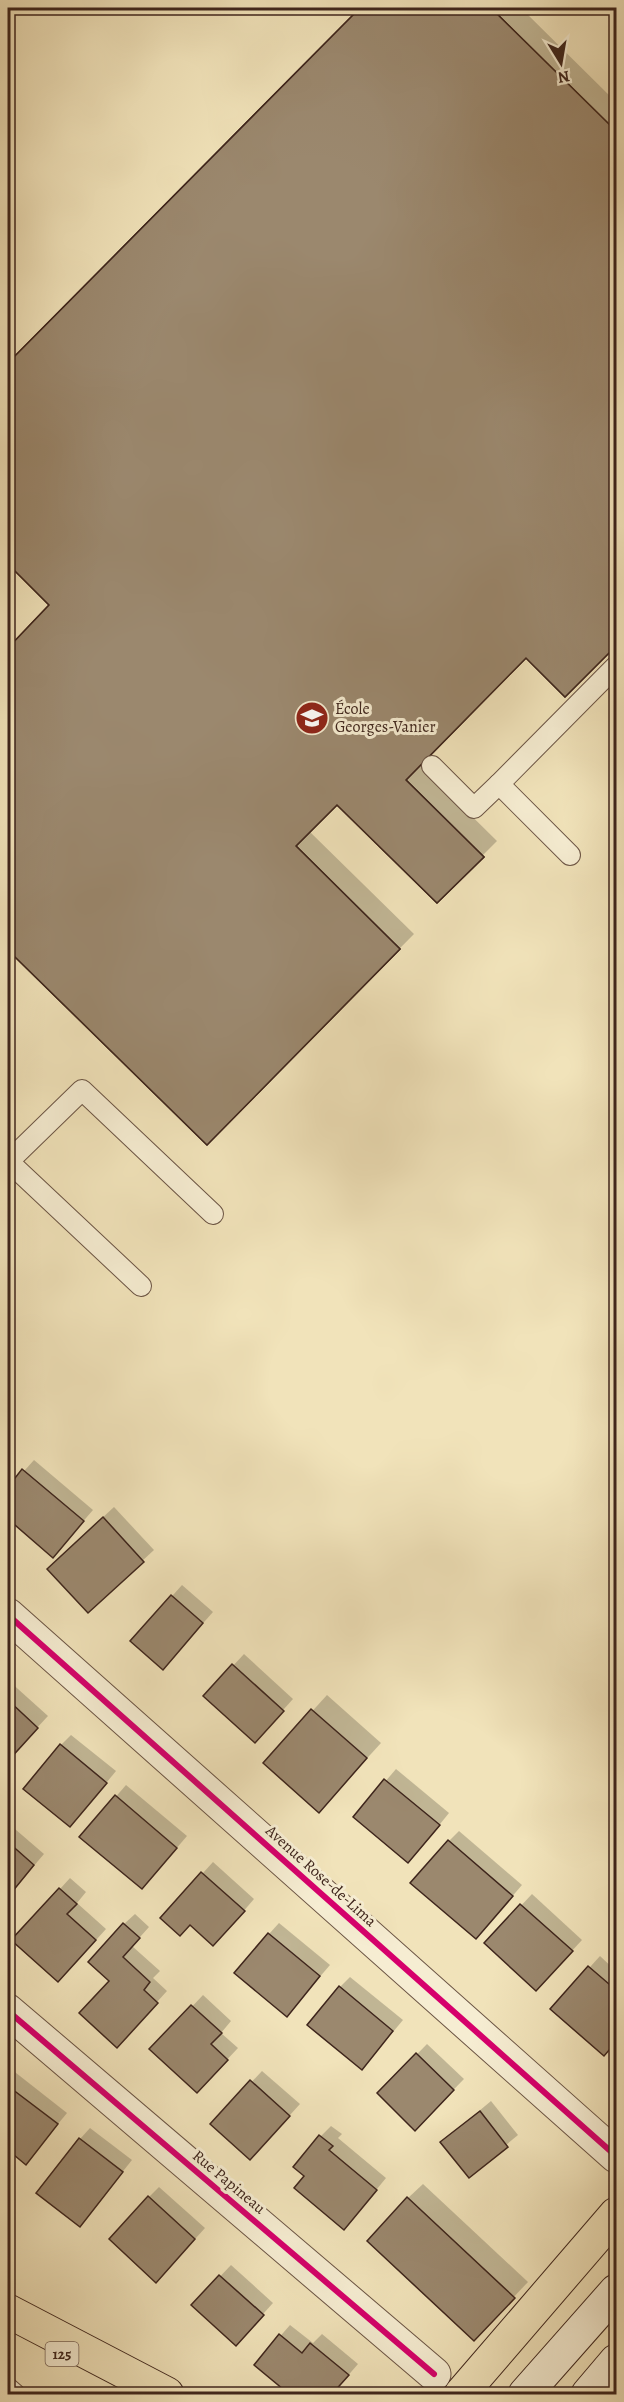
<svg xmlns="http://www.w3.org/2000/svg" width="624" height="2402" font-family="Alegreya,serif">
<style>
.shadow{fill:#0003}
.building{fill:#9b886e;stroke:#3e251c;stroke-width:1.5;fill-rule:evenodd}
.lines{fill:none;stroke-linecap:round;stroke-linejoin:round}
.lane-casing{stroke:#6b5444;stroke-width:22}
.street-casing{stroke:#6b5444;stroke-width:35}
.secondary-casing{stroke:#3e251c;stroke-width:35}
.highway-casing{stroke:#3e251c;stroke-width:35}
.lane{stroke:#f6edd2;stroke-width:20}
.street{stroke:#f6edd2;stroke-width:33}
.secondary{stroke:#f6edd2;stroke-width:33}
.highway{stroke:#f1e3ba;stroke-width:33}
.cycleway-casing{stroke:#f6edd2;stroke-width:10}
.cycleway{stroke:#d6006c;stroke-width:6}
.labels{text-anchor:middle;dominant-baseline:central;stroke-width:6;stroke-linejoin:round;paint-order:stroke}
.shield{fill:#f6edd2;stroke:#756153;stroke-width:1.5}
.shield-label{font-size:15px;font-weight:bold;fill:#3e251c}
.poi-label{font-size:16px;fill:#3e251c;stroke:#f6edd2;text-anchor:start}
.street-label{font-size:16px;fill:#3e251c;stroke:#f6edd2}
</style>
<rect width="100%" height="100%" fill="#f1e3ba"/>
<filter id="stains"><feTurbulence type="fractalNoise" baseFrequency=".00333" numOctaves="4"/><feColorMatrix values="0 0 0 0 .2 0 0 0 0 .09 0 0 0 0 .02 0 0 0 .5 -.17"/></filter>
<radialGradient id="worn" r=".72"><stop offset=".6" stop-color="#630" stop-opacity="0"/><stop offset="1" stop-color="#630" stop-opacity=".3"/></radialGradient>
<!-- shadow -->
<g class="shadow">
<polygon points="362,8 521,8 616,102 616,643 565,695 526,656 419,764 497,841 437,901 337,803 309,831 414,934 207,1143 12,952 8,956 8,650 51,605 8,562 8,366"/>
<polygon points="8,1427 14,1432 8,1440"/>
<polygon points="34,1460 93,1510 53,1556 8,1517 8,1489"/>
<polygon points="114,1507 154,1550 88,1611 59,1558"/>
<polygon points="182,1585 213,1612 173,1657 132,1641"/>
<polygon points="244,1654 293,1699 265,1730 205,1696"/>
<polygon points="8,1680 48,1716 8,1759"/>
<polygon points="327,1695 381,1743 319,1811 265,1763"/>
<polygon points="71,1735 116,1771 80,1815 61,1745"/>
<polygon points="396,1769 449,1813 419,1850 355,1817"/>
<polygon points="126,1785 187,1836 152,1877 81,1837"/>
<polygon points="8,1823 44,1854 8,1896"/>
<polygon points="459,1831 522,1885 486,1927 449,1841"/>
<polygon points="213,1862 254,1899 224,1934 162,1918"/>
<polygon points="70,1878 86,1892 77,1903 106,1929 69,1970 60,1889"/>
<polygon points="532,1894 582,1940 547,1978 486,1943"/>
<polygon points="135,1914 149,1927 132,1946 160,1971 153,1978 167,1991 127,2035 111,1981 124,1924"/>
<polygon points="279,1923 330,1965 287,2015 269,1934"/>
<polygon points="600,1956 616,1971 616,2041 604,2054 552,2009"/>
<polygon points="350,1977 403,2020 372,2057 340,1987"/>
<polygon points="203,1995 231,2021 221,2033 238,2048 207,2081 152,2049"/>
<polygon points="427,2044 464,2079 415,2129 379,2093"/>
<polygon points="11,2069 67,2113 26,2163 8,2148 8,2073"/>
<polygon points="262,2071 300,2104 261,2147 213,2123"/>
<polygon points="491,2101 518,2135 469,2176 442,2142"/>
<polygon points="331,2126 342,2134 338,2138 386,2178 354,2217 306,2176 321,2136"/>
<polygon points="90,2128 132,2160 80,2225 80,2139"/>
<polygon points="423,2184 528,2282 488,2324 408,2198"/>
<polygon points="159,2187 205,2228 167,2270 149,2197"/>
<polygon points="231,2265 273,2303 246,2333 193,2305"/>
<polygon points="290,2325 313,2343 322,2334 358,2364 332,2394 292,2394 256,2364"/>
</g>
<!-- building -->
<g class="building">
<path d="M360,8H491L616,131V646L565,697L526,658L406,780L484,857L437,903L337,805L296,846L400,949L207,1145L12,954L8,958V648L49,605L8,564V363ZM489,281L560,353L488,423L450,385L473,363L440,329ZM298,490L410,605L229,785L112,670Z"/>
<polygon points="360,8 491,8 616,131 616,646 565,697 526,658 406,780 484,857 437,903 337,805 296,846 400,949 207,1145 12,954 8,958 8,648 49,605 8,564 8,363"/>
<polygon points="22,1469 84,1521 53,1558 8,1519 8,1487"/>
<polygon points="103,1517 144,1562 88,1613 47,1569"/>
<polygon points="171,1595 203,1623 163,1670 130,1641"/>
<polygon points="232,1664 284,1711 255,1743 203,1696"/>
<polygon points="8,1700 38,1728 8,1761"/>
<polygon points="311,1709 367,1758 319,1813 263,1763"/>
<polygon points="60,1744 107,1783 70,1827 23,1789"/>
<polygon points="384,1779 440,1825 408,1863 353,1817"/>
<polygon points="115,1795 177,1848 142,1889 79,1837"/>
<polygon points="448,1840 513,1896 476,1939 410,1883"/>
<polygon points="8,1842 34,1865 8,1897"/>
<polygon points="201,1872 245,1911 213,1946 190,1925 180,1936 160,1918"/>
<polygon points="59,1888 77,1904 67,1914 96,1940 58,1982 11,1940"/>
<polygon points="520,1904 573,1951 536,1991 484,1943"/>
<polygon points="123,1923 140,1938 123,1957 150,1982 144,1990 158,2003 117,2048 79,2013 109,1981 88,1962"/>
<polygon points="268,1933 320,1976 287,2017 234,1973"/>
<polygon points="588,1966 616,1990 616,2042 604,2056 550,2009"/>
<polygon points="339,1986 393,2031 362,2070 307,2025"/>
<polygon points="191,2005 222,2033 211,2044 228,2060 197,2093 149,2049"/>
<polygon points="416,2053 454,2090 415,2131 377,2093"/>
<polygon points="250,2080 290,2116 250,2160 210,2124"/>
<polygon points="8,2086 58,2124 26,2165 8,2150"/>
<polygon points="480,2111 508,2147 469,2178 440,2142"/>
<polygon points="319,2135 333,2146 329,2150 377,2190 344,2230 294,2188 304,2176 293,2167"/>
<polygon points="79,2138 123,2172 80,2227 36,2193"/>
<polygon points="148,2196 195,2239 156,2283 109,2239"/>
<polygon points="407,2197 515,2298 474,2341 367,2241"/>
<polygon points="219,2275 264,2315 236,2346 191,2305"/>
<polygon points="279,2334 302,2353 310,2343 349,2375 332,2394 289,2394 254,2365"/>
</g>
<g class="lines">
<defs>
<g id="lane">
<polyline points="432,766 474,808 499,784"/>
<polyline points="570,855 499,784 616,666"/>
<polyline points="8,1161 141,1286"/>
<polyline points="8,1162 82,1090 213,1214"/>
<polyline points="8,2388 15,2394"/>
</g>
<g id="street">
<polyline points="8,1615 616,2156"/>
<polyline points="8,2011 434,2374"/>
</g>
<g id="secondary">
<polyline points="525,2394 616,2291"/>
<polyline points="588,2394 616,2361"/>
</g>
<g id="highway">
<polyline points="8,2311 167,2394"/>
<polyline points="461,2394 616,2214"/>
</g>
</defs>
<!-- lane casing -->
<use href="#lane" class="lane-casing"/>
<!-- street casing -->
<use href="#street" class="street-casing"/>
<!-- secondary casing -->
<use href="#secondary" class="secondary-casing"/>
<!-- highway casing -->
<use href="#highway" class="highway-casing"/>
<!-- lane -->
<use href="#lane" class="lane"/>
<!-- street -->
<use href="#street" class="street"/>
<!-- secondary -->
<use href="#secondary" class="secondary"/>
<!-- highway -->
<use href="#highway" class="highway"/>
<defs>
<g id="cycleway">
<polyline points="8,1615 616,2156"/>
<polyline points="8,2011 434,2374"/>
</g>
</defs>
<!-- cycleway casing -->
<use href="#cycleway" class="cycleway-casing"/>
<!-- cycleway -->
<use href="#cycleway" class="cycleway"/>
</g>
<!-- icons -->
<defs>
<symbol id="school-disc" viewBox="-11 -11 22 22"><circle r="9.5" fill="#8f2418" stroke="#f6edd2"/><path d="M0-5L7-2L0 1L-7-2ZM-4 1L0 2.5L4 1V4Q0 6-4 4Z" fill="#fff"/></symbol>
</defs>
<g fill-rule="evenodd">
<use href="#school-disc" x="293" y="699" width="38" height="38"/>
</g>
<g class="labels">
<!-- shield labels -->
<rect class="shield" x="45.5" y="2342" width="33" height="24" rx="4.5"/>
<g class="shield-label">
<text x="62" y="2354">125</text>
</g>
<!-- poi labels -->
<g class="poi-label">
<text x="335" y="709">École<tspan x="335" dy="18">Georges-Vanier</tspan></text>
</g>
<!-- street labels -->
<g class="street-label">
<text transform="translate(321 1876) rotate(42)">Avenue Rose-de-Lima</text>
<text transform="translate(229 2182) rotate(40)">Rue Papineau</text>
</g>
</g>
<!-- margin -->
<rect width="624" height="2402" fill="none" stroke="#f1e3ba" stroke-width="30"/>
<rect x="9" y="9" width="606" height="2384" fill="none" stroke="#3e251c" stroke-width="3"/>
<rect x="15" y="15" width="594" height="2372" fill="none" stroke="#3e251c" stroke-width="1.5"/>
<!-- north arrow -->
<g transform="translate(561 63) rotate(169)" stroke="#f6edd2" stroke-width="4.5" paint-order="stroke">
<path d="M0-4.5L10 22L0 15L-10 22Z" fill="#3e251c"/>
<text y="-9" font-size="16" font-weight="bold" text-anchor="middle" fill="#3e251c">N</text>
</g>
<rect width="100%" height="100%" filter="url(#stains)"/>
<rect width="100%" height="100%" fill="url(#worn)"/>
</svg>
